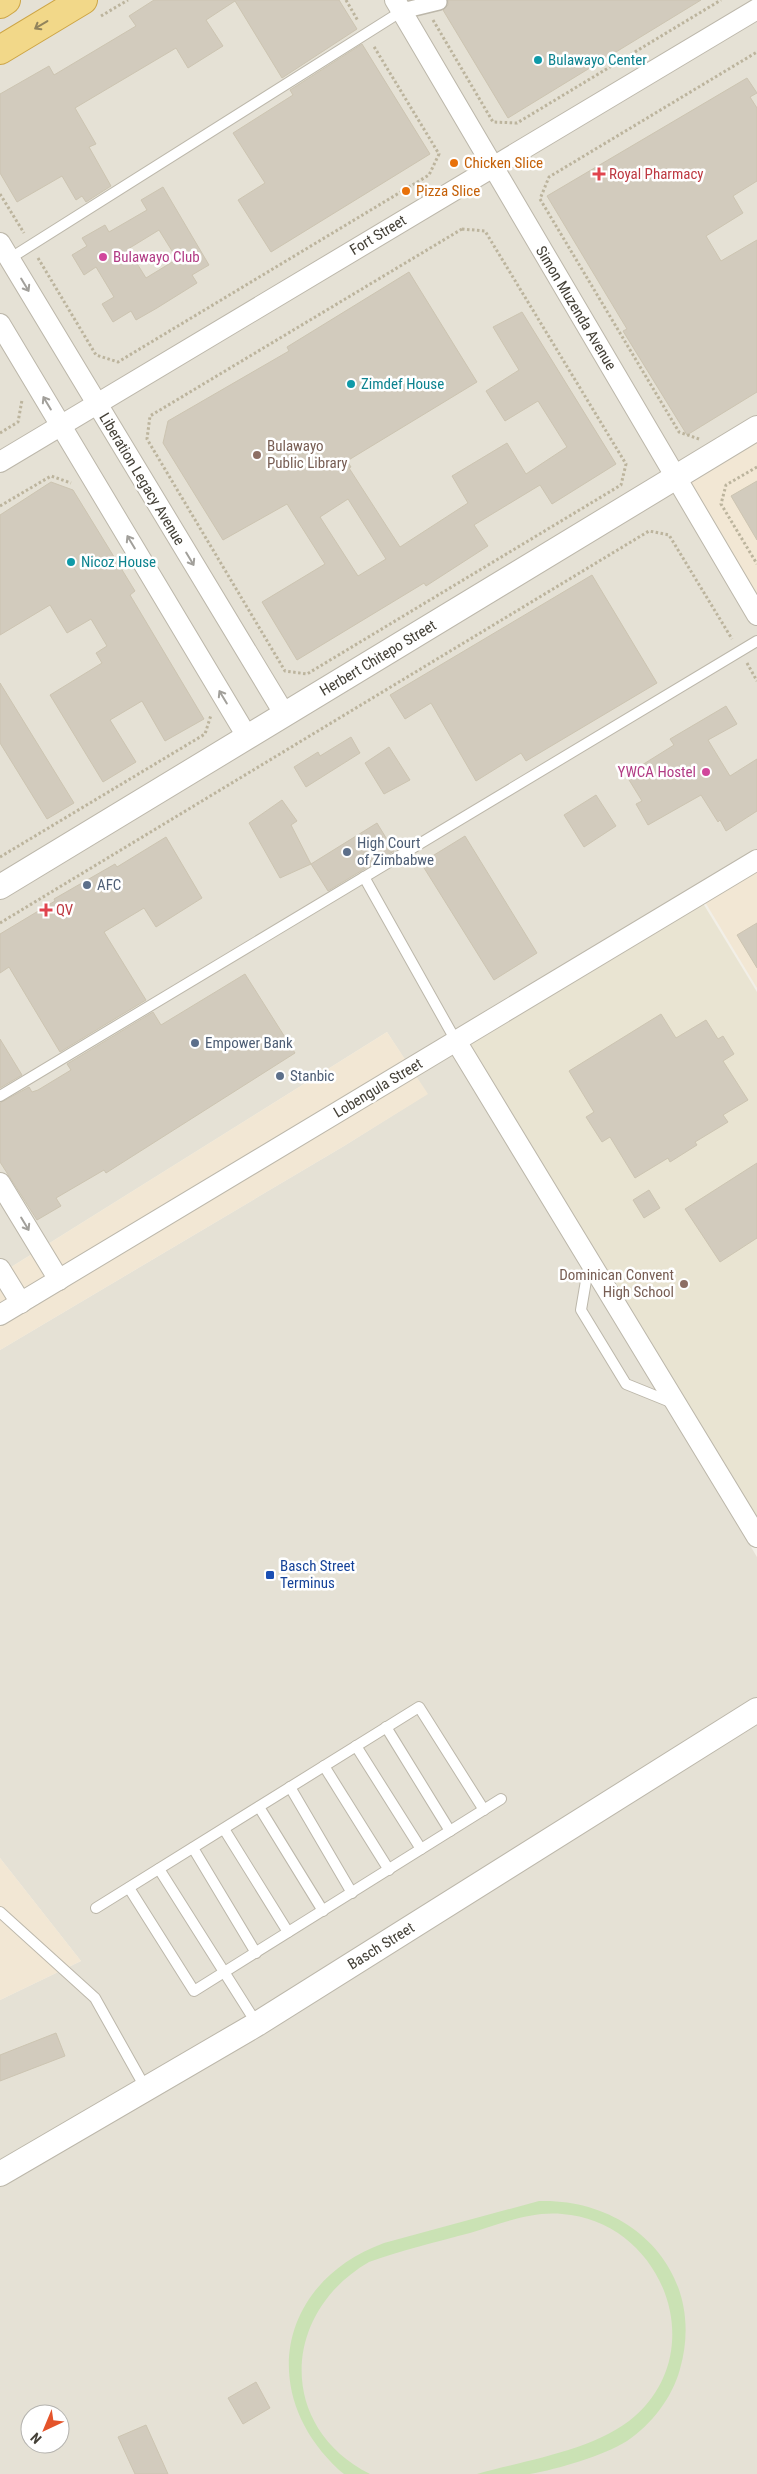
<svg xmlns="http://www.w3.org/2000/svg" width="757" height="2474" font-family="'Roboto Condensed',sans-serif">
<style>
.residential{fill:#e5e1d5;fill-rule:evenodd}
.commercial{fill:#f2e7d4}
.education{fill:#e9e4d2}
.green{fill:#cae2b4}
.building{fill:#d2cbbd;stroke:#ccc4b1;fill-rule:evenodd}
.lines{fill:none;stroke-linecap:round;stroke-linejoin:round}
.service-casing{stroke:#bcb7aa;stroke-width:12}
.pedestrian-casing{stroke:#bcb7aa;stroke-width:18}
.minor-casing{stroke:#bcb7aa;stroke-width:22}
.tertiary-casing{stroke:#bcb7aa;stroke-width:26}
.trunk-casing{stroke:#cda545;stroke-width:30}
.path{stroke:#bcb49d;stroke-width:3;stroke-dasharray:2.5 2.5;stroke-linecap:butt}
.service{stroke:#fff;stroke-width:10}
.pedestrian{stroke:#fff;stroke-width:15}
.minor{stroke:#fff;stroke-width:20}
.tertiary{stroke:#fff;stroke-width:24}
.trunk{stroke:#f2d889;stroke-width:28}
.oneway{stroke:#92845c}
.oneway2{stroke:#a2a09b}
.culture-dot{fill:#0f9aa8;stroke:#fff;stroke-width:2}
.food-dot{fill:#e8710a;stroke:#fff;stroke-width:2}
.health-dot{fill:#e0444e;stroke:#fff;stroke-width:2}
.hotel-dot{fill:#d1479c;stroke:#fff;stroke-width:2}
.education-dot{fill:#8d6e63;stroke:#fff;stroke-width:2}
.service-dot{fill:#5c6f8a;stroke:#fff;stroke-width:2}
.transit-dot{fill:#1a4fb4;stroke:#fff;stroke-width:2}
.labels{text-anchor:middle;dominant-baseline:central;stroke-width:5;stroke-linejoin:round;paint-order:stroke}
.culture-label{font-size:15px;fill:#0d838f;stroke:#fff;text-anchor:start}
.food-label{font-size:15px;fill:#c56008;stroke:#fff;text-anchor:start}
.health-label{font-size:15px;fill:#be3a42;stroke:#fff;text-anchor:start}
.street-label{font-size:15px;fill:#444037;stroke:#fff}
.hotel-label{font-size:15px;fill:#b23c85;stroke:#fff;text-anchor:start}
.education-label{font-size:15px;fill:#785e54;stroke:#fff;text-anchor:start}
.service-label{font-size:15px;fill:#4e5e75;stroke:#fff;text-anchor:start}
.transit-label{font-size:15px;fill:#164399;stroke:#fff;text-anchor:start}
</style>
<rect width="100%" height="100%" fill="#f2efe7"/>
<!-- residential -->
<path class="residential" d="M0,0H757V854L450,1041L757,1557V2474H0V2000L81,1961L0,1858V1350L344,1146L427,1094L387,1032L0,1274ZM30,2414H60V2444H30Z"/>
<!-- commercial -->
<g class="commercial">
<polygon points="757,428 757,609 679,474"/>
<polygon points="757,863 757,988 702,897"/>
<polygon points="387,1032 428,1094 344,1146 0,1350 0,1274"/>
<polygon points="0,1858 81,1961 0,2000"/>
</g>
<!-- education -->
<polygon class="education" points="701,900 757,992 757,1528 463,1041"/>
<!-- green -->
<path class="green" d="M539,2201C633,2198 707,2274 680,2369C672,2398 652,2424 627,2441C603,2456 558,2469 530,2474C514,2474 494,2474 477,2474C526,2460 597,2450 635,2416C712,2348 661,2221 562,2214C531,2211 499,2224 470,2233C436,2242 402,2250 369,2262C281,2313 277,2427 370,2474H344L339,2470C257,2394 278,2282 384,2243Z"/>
<!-- building -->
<g class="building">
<polygon points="154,0 339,0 357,29 282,78 235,1 206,20 223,46 188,68 176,48 75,108 96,144 89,147 111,186 86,202 82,196 76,200 62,176 17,202 0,173 0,94 49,66 54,75 136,26 129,16"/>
<polygon points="448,0 701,0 508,118 443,10 448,5"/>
<polygon points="362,44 430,154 271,252 238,200 265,183 233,133 293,95 290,90"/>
<polygon points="747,78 757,93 750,97 757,108 757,181 733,196 743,213 706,236 721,261 757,240 757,392 687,435 623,331 627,329 547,196"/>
<path d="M163,187L209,265L192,275L197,283L157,308L136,320L131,311L113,322L102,304L114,297L96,267L84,275L72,255L87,246L82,238L105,225L109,232L147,210L141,200ZM159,230L177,259L146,278L128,249Z"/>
<path d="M409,272L477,382L347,461L351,467L349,468L400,547L468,503L452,476L507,443L526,474L567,447L538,401L505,421L486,391L519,370L493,327L522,312L616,464L552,504L540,485L474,525L488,546L426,586L424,583L297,660L262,602L325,564L287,504L223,540L163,443L168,421L289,351L287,347ZM348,499L386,559L358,576L320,517Z"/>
<polygon points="757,481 757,540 731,496"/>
<polygon points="51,482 73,490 135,591 130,595 204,719 165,741 142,701 110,720 136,762 103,782 50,695 102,663 96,653 107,646 91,619 67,633 50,605 0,635 0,515"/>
<polygon points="592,575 657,683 526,761 521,753 476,781 431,703 405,719 390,695"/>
<polygon points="0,683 74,803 47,819 0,743"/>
<polygon points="726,706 737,724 708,740 730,776 757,759 757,811 726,831 720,820 718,822 701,795 648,825 636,804 642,801 626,775 674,745 670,739"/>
<polygon points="351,737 360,753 306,787 294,767 318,752 320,756"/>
<polygon points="389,747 410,780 384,794 365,763"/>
<polygon points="596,795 616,826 584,847 564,815"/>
<polygon points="282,800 297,821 291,825 311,864 280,878 249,823"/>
<polygon points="377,823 394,851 328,891 311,864"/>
<polygon points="465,836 537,953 494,980 421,863"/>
<polygon points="166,837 202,898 156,927 144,908 104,932 146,1000 60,1052 9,967 0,973 0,934 55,901 54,899 115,864 117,867"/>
<polygon points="757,923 757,968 737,935"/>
<polygon points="245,974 295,1053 106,1173 104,1170 56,1198 61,1206 37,1220 0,1162 0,1103 29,1087 32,1092 38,1090 71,1070 67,1064 153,1012 161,1025"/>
<polygon points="661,1014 676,1038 706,1020 718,1039 723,1036 734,1054 723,1061 748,1100 723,1115 728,1122 695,1142 697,1145 670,1162 668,1158 635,1178 610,1137 602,1142 586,1117 594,1112 569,1071"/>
<polygon points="0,1039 22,1075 0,1088"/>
<polygon points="757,1163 757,1238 720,1262 685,1209"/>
<polygon points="649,1190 660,1208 644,1218 633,1200"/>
<polygon points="56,2033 65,2056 0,2081 0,2055"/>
<polygon points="256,2382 270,2408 243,2424 228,2398"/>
<polygon points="146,2425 168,2474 135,2474 118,2437"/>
</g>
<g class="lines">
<defs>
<g id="service">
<polyline points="9,259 402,11"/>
<polyline points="364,877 456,1041"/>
<polyline points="0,1096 757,641"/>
<polyline points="589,1263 581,1310 626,1384 673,1403"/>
<polyline points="386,1727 450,1831"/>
<polyline points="356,1746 421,1849"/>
<polyline points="324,1766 389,1870"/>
<polyline points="290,1787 352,1893"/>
<polyline points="259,1807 323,1911"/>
<polyline points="224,1829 288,1932"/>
<polyline points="193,1848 256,1953"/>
<polyline points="159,1869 257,2024"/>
<polyline points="129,1888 194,1991 501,1799"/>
<polyline points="96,1908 419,1707 484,1810"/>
<polyline points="0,1912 95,1998 146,2089"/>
</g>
<polyline id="pedestrian" points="402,11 439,2"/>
<g id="minor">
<polyline points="395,0 757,615"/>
<polyline points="0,243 285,715"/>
<polyline points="0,324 248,738"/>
<polyline points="0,462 757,9"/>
<polyline points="456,1041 757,1537"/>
<polyline points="0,1183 59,1280"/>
<polyline points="0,1269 21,1303"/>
<polyline points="0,1315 757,860"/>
</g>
<g id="tertiary">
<polyline points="0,887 757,428"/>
<polyline points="0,2174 257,2024 757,1710"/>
</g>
<g id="trunk">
<polyline points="0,4 6,0"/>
<polyline points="0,50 83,0"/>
</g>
</defs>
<!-- service casing -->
<use href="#service" class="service-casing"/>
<!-- pedestrian casing -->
<use href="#pedestrian" class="pedestrian-casing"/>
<!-- minor casing -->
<use href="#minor" class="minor-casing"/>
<!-- tertiary casing -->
<use href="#tertiary" class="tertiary-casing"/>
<!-- trunk casing -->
<use href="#trunk" class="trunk-casing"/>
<!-- path -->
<g class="path">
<polyline points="346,0 358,21"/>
<polyline points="101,16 128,0"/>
<polyline points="433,20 493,122 517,123 721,0"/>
<polyline points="0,194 24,233"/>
<polygon points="462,229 485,231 626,464 621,485 307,674 285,671 147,439 150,416"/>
<polyline points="38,258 96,355 118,362 429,175 439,154 373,45"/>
<polyline points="0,433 18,422 22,400"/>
<polyline points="699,439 679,432 540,199 549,177 757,52"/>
<polyline points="757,467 726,485 721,504 757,564"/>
<polyline points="0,506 51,476 71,483"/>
<polyline points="747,663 757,681"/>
<polyline points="0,857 205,734 211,715"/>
<polyline points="0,923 649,531 669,535 732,639"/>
</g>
<!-- service -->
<use href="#service" class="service"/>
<!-- pedestrian -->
<use href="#pedestrian" class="pedestrian"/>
<!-- minor -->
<use href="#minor" class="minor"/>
<!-- tertiary -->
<use href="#tertiary" class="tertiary"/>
<!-- trunk -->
<use href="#trunk" class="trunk"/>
</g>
<!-- one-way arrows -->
<defs><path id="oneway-shaft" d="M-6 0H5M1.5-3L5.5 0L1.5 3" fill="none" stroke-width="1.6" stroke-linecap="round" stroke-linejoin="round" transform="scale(1.25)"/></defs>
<use class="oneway" href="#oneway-shaft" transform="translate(41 25) rotate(149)"/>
<g class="oneway2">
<use href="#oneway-shaft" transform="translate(25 285) rotate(59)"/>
<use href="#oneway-shaft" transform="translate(47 403) rotate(-121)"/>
<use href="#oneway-shaft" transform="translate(131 542) rotate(-121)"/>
<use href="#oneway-shaft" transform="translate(190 559) rotate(59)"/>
<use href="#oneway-shaft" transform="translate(223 697) rotate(-121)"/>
<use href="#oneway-shaft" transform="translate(25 1224) rotate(59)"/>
</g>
<!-- markers -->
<g class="culture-dot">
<circle cx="538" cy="60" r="5"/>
<circle cx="351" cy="384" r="5"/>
<circle cx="71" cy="562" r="5"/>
</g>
<g class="food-dot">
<circle cx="454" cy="163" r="5"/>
<circle cx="406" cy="191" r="5"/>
</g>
<g class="health-dot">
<path d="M596.5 166.5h5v5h5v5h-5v5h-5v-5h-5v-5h5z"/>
<path d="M43.5 902.5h5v5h5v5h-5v5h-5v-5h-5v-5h5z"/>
</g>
<g class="hotel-dot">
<circle cx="103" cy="257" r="5"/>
<circle cx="706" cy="772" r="5"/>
</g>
<g class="education-dot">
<circle cx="257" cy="455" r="5"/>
<circle cx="684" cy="1284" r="5"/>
</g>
<g class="service-dot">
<circle cx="347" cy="852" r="5"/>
<circle cx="87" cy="885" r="5"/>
<circle cx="195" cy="1043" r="5"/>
<circle cx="280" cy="1076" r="5"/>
</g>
<rect class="transit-dot" x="265" y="1570" width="10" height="10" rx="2.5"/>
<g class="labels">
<!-- culture labels -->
<g class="culture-label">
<text x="548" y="60">Bulawayo Center</text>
<text x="361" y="384">Zimdef House</text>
<text x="81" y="562">Nicoz House</text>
</g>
<!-- food labels -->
<g class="food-label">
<text x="464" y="163">Chicken Slice</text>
<text x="416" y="191">Pizza Slice</text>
</g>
<!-- health labels -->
<g class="health-label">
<text x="609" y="174">Royal Pharmacy</text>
<text x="56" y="910">QV</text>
</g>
<!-- street labels -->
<g class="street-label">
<text transform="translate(378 235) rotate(-31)">Fort Street</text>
<text transform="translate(576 308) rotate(59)">Simon Muzenda Avenue</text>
<text transform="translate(142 479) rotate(59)">Liberation Legacy Avenue</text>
<text transform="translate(378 658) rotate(-31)">Herbert Chitepo Street</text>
<text transform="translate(378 1088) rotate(-31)">Lobengula Street</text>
<text transform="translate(381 1946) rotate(-32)">Basch Street</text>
</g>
<!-- hotel labels -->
<g class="hotel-label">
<text x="113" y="257">Bulawayo Club</text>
<text x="696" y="772" text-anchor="end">YWCA Hostel</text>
</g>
<!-- education labels -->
<g class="education-label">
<text x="267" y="446">Bulawayo<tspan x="267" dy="17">Public Library</tspan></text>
<text x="674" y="1275" text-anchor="end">Dominican Convent<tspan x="674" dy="17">High School</tspan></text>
</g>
<!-- service labels -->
<g class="service-label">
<text x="357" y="843">High Court<tspan x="357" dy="17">of Zimbabwe</tspan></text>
<text x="97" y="885">AFC</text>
<text x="205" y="1043">Empower Bank</text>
<text x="290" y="1076">Stanbic</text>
</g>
<!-- transit labels -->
<g class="transit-label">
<text x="280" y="1566">Basch Street<tspan x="280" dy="17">Terminus</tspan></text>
</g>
</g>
<!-- north arrow -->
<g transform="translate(45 2429) rotate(224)"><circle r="24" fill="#ffffff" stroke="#b4b3af"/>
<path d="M0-4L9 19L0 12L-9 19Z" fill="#e4542b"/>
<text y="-8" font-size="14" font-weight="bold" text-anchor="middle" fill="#444037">N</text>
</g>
</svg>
